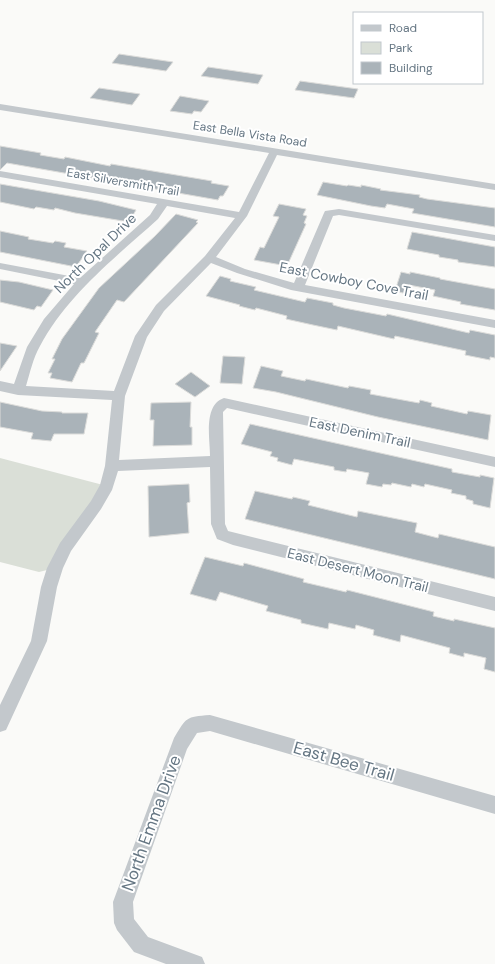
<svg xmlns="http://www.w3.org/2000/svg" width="495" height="964" font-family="'DM Sans',sans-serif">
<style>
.green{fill:#dadfd7}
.building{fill:#aab3b9;stroke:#dcdcda}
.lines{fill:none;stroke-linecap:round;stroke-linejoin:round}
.minor{fill:#c3c8cc;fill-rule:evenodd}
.labels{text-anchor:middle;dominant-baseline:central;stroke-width:4;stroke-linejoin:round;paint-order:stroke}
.far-street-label{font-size:12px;fill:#657683;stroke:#fff}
.street-label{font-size:14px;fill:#657683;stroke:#fff}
.near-street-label{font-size:17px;fill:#657683;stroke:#fff}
</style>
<rect width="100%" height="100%" fill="#fafaf8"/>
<!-- green -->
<polygon class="green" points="0,458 107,486 55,568 39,572 0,562"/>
<!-- building -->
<g class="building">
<polygon points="119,54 173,62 166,71 112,63"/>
<polygon points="208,67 263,75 258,84 201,76"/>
<polygon points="300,81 358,89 354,98 295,90"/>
<polygon points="99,88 140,94 132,105 90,98"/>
<polygon points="180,96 209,101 201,112 194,111 192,114 170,111"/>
<polygon points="0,146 41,153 40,155 64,159 65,157 110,166 111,164 212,181 211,183 229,186 223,196 220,196 218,200 7,163 0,170"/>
<polygon points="323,182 347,186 348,185 361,187 361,185 381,189 380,190 420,195 419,197 427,199 495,208 495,227 412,213 414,209 387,204 385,208 371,206 317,195"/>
<polygon points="0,184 99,201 136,210 129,222 75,213 55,208 54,210 36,207 34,209 0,202"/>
<polygon points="279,204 306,209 303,215 307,216 304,223 306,224 287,266 254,260 260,247 264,248 279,217 273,216"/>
<polygon points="176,214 198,220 196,222 198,223 124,302 117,300 95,332 99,333 84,363 81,363 72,382 50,378 52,373 48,373 55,359 52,359 62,339 99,288 155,236"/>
<polygon points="0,231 29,237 28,239 53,243 55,241 66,243 64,247 87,251 76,267 0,252"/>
<polygon points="412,232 495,247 495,267 458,262 458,260 439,257 439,255 407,249"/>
<polygon points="401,272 410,274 410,272 440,278 440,279 495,289 495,310 460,304 461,302 433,296 435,290 409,285 407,294 395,291"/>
<polygon points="220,276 231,279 230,281 256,287 254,290 305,302 307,298 333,303 333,305 344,308 386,316 387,314 469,333 470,330 495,335 495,358 490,357 490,360 465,355 466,351 395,336 394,339 338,326 337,330 313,325 286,319 287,316 256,308 255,310 239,306 240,305 206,296"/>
<polygon points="0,280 19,282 53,290 41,307 37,306 34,310 0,302"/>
<polygon points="0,343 17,346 0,371"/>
<polygon points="223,356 245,357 242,384 220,383"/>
<polygon points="261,366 283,371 281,376 305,381 306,379 348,388 349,386 371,390 370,394 419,403 420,400 432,403 431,406 467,414 468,411 491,415 488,440 378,417 276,392 253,388"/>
<polygon points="191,372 210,386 195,397 175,384"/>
<polygon points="0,402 42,411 62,412 62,413 88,413 84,434 54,434 51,441 31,439 33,433 0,427"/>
<polygon points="191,402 190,427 192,427 192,445 153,446 154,420 150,420 151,403"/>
<polygon points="250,424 452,469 452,472 480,477 480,475 494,478 490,508 473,504 473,501 466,499 466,496 451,493 452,490 425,484 424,487 412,484 411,487 392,483 391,485 383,484 382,487 366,484 369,473 347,469 346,472 334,470 334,467 294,459 292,465 277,461 278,458 270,456 272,452 241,444"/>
<polygon points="189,484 190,502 187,503 189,533 149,537 148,486"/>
<polygon points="255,491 292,499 293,497 310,501 308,505 357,517 358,511 417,523 415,532 438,538 439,534 495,547 495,579 245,519"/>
<polygon points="205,557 243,566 244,563 304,579 303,582 346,592 347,590 434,612 433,616 454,621 454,619 495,628 495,672 484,669 486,658 464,653 464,657 449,653 450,648 401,635 400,642 373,635 374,630 356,625 355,629 329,623 328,629 301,623 301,620 266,611 268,606 220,592 216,601 190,594"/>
</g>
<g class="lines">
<!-- minor -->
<g class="minor">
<path d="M0,104L495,184V190L277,155L247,216L216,257L245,269L294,283L324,213L325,211L339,209L495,235V241L339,215L333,216L305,285L495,320V328L291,290L237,273L211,263L164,311L147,337L125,396L119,460L210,456C210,439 203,405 224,398L495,457V467L227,408L223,412L225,524L228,531L495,597V611L233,545L217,539L211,524L210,467L118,471L112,490L101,509L71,551L63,568L57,587L47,641L6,730L0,732V705L31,641L41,587L47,568L60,543L91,501L100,485L105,466L112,400L18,395L0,391V381L14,384L27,347L44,319L74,284L0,269V263L80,278L150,215L157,204L0,177V171L239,212L269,153L0,110ZM167,206L235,218L205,256L156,305L135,336L114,391L26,386C30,373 33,358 40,346C67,295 116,257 158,219Z"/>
<path d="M210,715L495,796V814L210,731L197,733L187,749L133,902L134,919L148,937L202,957L205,964H166L134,952L117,930L114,923L113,902L174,738C187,717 185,717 210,715Z"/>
</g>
</g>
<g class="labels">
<!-- far-street labels -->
<g class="far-street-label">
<text transform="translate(250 134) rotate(9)">East Bella Vista Road</text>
<text transform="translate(123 182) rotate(10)">East Silversmith Trail</text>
</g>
<!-- street labels -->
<g class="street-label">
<text transform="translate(95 253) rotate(-44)">North Opal Drive</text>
<text transform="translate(354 281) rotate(11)">East Cowboy Cove Trail</text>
<text transform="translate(360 432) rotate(12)">East Denim Trail</text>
<text transform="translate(358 570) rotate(14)">East Desert Moon Trail</text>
</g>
<!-- near-street labels -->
<g class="near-street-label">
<text transform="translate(344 761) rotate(16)">East Bee Trail</text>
<text transform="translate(151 823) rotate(-70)">North Emma Drive</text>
</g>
</g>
<!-- legend -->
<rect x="353" y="12" width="130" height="72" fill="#ffffff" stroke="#c1c8cd"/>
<rect x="361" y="25" width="20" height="6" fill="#c3c8cc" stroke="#c1c8cd"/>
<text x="389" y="32" font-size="12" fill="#657683">Road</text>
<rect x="361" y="42" width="20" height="12" fill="#dadfd7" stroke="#c1c8cd"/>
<text x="389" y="52" font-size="12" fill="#657683">Park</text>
<rect x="361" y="62" width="20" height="12" fill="#aab3b9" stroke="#c1c8cd"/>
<text x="389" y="72" font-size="12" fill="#657683">Building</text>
</svg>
